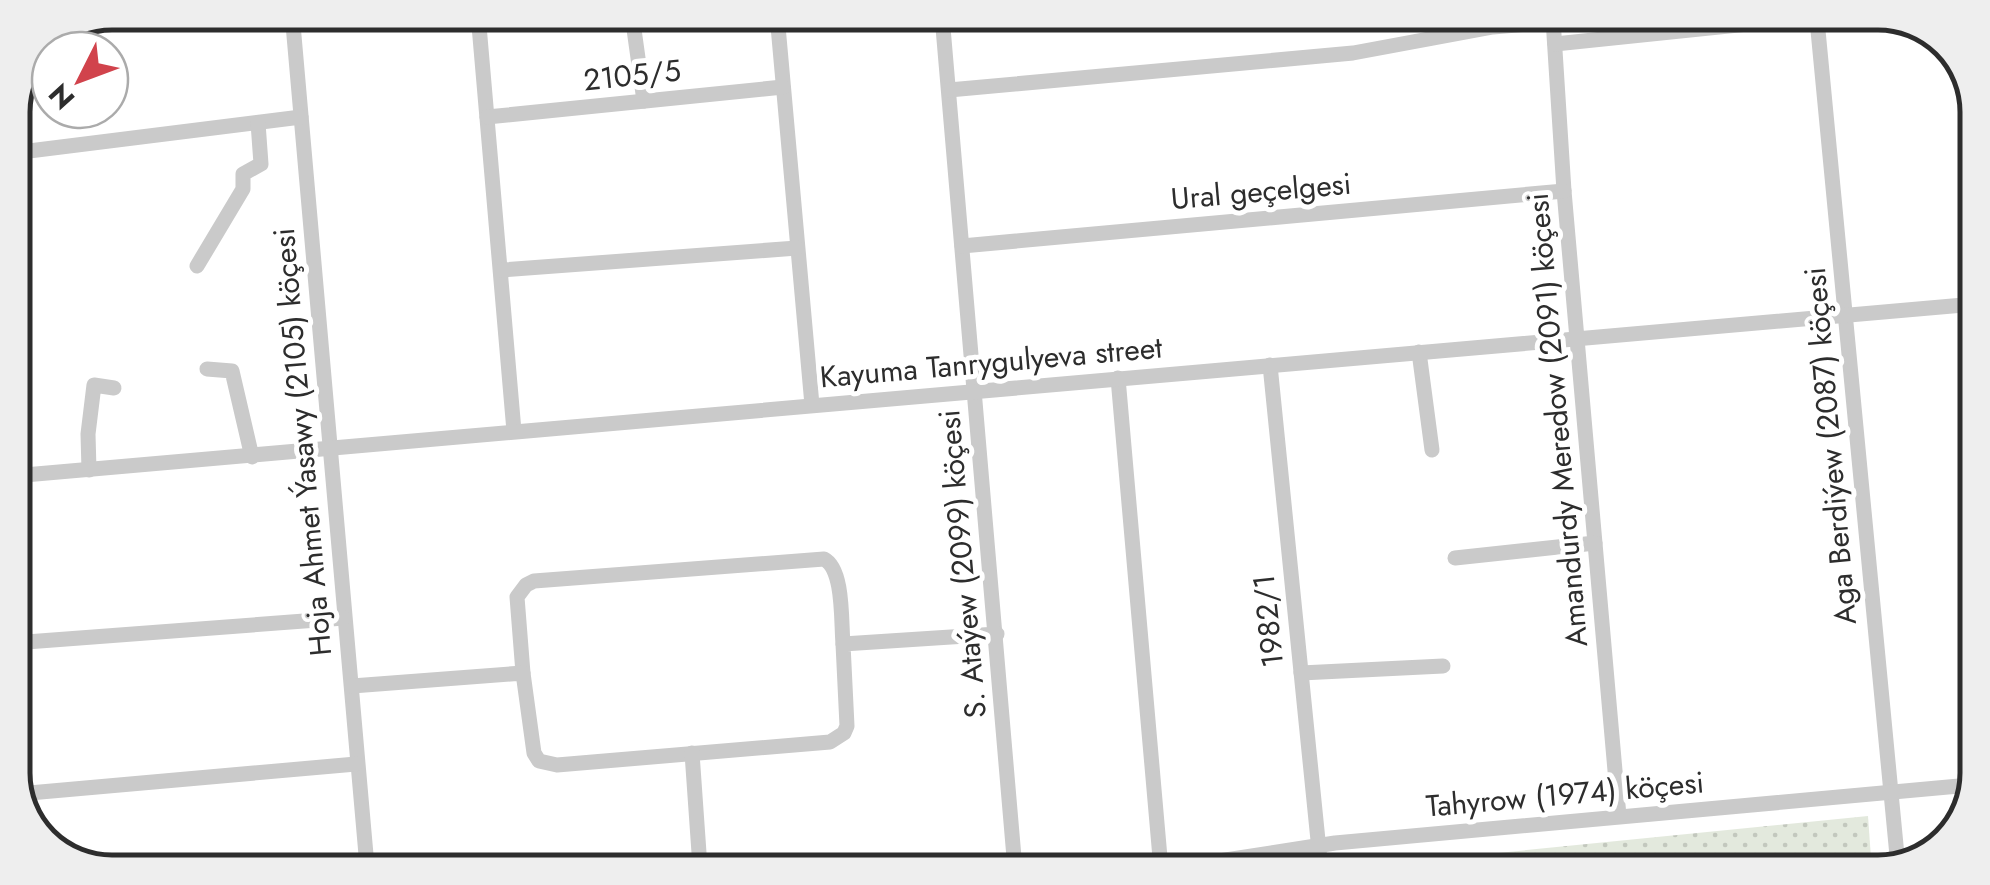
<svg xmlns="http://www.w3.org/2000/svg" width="1990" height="885" font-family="Jost,sans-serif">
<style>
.grass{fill:url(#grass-dots)}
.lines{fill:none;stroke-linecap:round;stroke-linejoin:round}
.minor{stroke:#cacaca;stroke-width:15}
.labels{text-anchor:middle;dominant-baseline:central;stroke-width:10;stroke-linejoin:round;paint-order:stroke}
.street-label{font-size:30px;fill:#2d2d2d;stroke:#fff}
.rim{fill:none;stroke:#2d2d2d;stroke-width:5}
</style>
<defs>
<pattern id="grass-dots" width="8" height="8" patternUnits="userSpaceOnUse" patternTransform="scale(2.5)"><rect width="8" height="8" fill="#e3e9dd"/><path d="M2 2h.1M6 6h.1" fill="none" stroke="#c3c8be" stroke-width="1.8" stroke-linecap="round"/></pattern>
</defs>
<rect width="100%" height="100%" fill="#fff"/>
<!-- grass -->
<polygon class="grass" points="1868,816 1872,872 1338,870 1337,869"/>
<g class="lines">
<!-- minor -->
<g class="minor">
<polyline points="292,13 367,866"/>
<polyline points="478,14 514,431"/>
<polyline points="632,15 644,101"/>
<polyline points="777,15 812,405"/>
<polyline points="942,16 1015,869"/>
<polyline points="1553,19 1564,191 1619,816"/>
<polyline points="1817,20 1898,866"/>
<polyline points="1555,44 1786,20"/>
<polyline points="949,90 1353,53 1493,27 1553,22"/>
<polyline points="1969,110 1976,190"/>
<polyline points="487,117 783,87"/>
<polyline points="13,153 301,117"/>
<polyline points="13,218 19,196 21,152"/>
<polyline points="962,246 1564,191"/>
<polyline points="197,266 243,189 243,174 261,164 258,123"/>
<polyline points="502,270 797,248"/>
<polyline points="1419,352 1432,450"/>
<polyline points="1270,365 1321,870"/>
<polyline points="207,369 232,371 252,457"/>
<polyline points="1118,378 1161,869"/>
<polyline points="89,470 88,434 94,385 114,388"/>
<polyline points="13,476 1975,304"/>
<polyline points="1455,558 1595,543"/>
<polyline points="13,643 344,618"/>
<path d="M523,673L517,597L526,585L534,581L824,559C844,569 841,622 843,644"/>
<polyline points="1301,673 1443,666"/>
<polyline points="352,686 523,673 534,753 539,761 557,765 830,742 844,733 847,726 843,644 997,634"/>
<polyline points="692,753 700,867"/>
<polyline points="18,794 356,764"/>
<polyline points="1167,869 1335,843 1970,785"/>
</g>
</g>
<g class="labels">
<!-- street labels -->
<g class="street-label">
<text transform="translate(632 75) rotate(-6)">2105/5</text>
<text transform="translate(1261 191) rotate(-5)">Ural geçelgesi</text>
<text transform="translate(991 362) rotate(-5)">Kayuma Tanrygulyeva street</text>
<text transform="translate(1557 420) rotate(-95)">Amandurdy Meredow (2091) köçesi</text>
<text transform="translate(302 442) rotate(-95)">Hoja Ahmet Ýasawy (2105) köçesi</text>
<text transform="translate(1830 446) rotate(-95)">Aga Berdiýew (2087) köçesi</text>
<text transform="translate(962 564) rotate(-95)">S. Ataýew (2099) köçesi</text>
<text transform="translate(1268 621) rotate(-96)">1982/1</text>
<text transform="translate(1565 794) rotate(-5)">Tahyrow (1974) köçesi</text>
</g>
</g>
<!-- crop -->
<path d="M0 0H1990V885H0ZM112 30H1878A82 82 0 0 1 1960 112V773A82 82 0 0 1 1878 855H112A82 82 0 0 1 30 773V112A82 82 0 0 1 112 30Z" fill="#eee" fill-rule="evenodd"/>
<path class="rim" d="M112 30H1878A82 82 0 0 1 1960 112V773A82 82 0 0 1 1878 855H112A82 82 0 0 1 30 773V112A82 82 0 0 1 112 30Z"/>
<!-- north arrow -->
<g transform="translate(80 80) rotate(228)"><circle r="48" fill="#ffffff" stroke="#ababab" stroke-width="2.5"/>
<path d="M0-8L18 38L0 25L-18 38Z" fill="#d1434c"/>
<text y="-15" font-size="28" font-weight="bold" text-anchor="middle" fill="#2d2d2d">N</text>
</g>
</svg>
